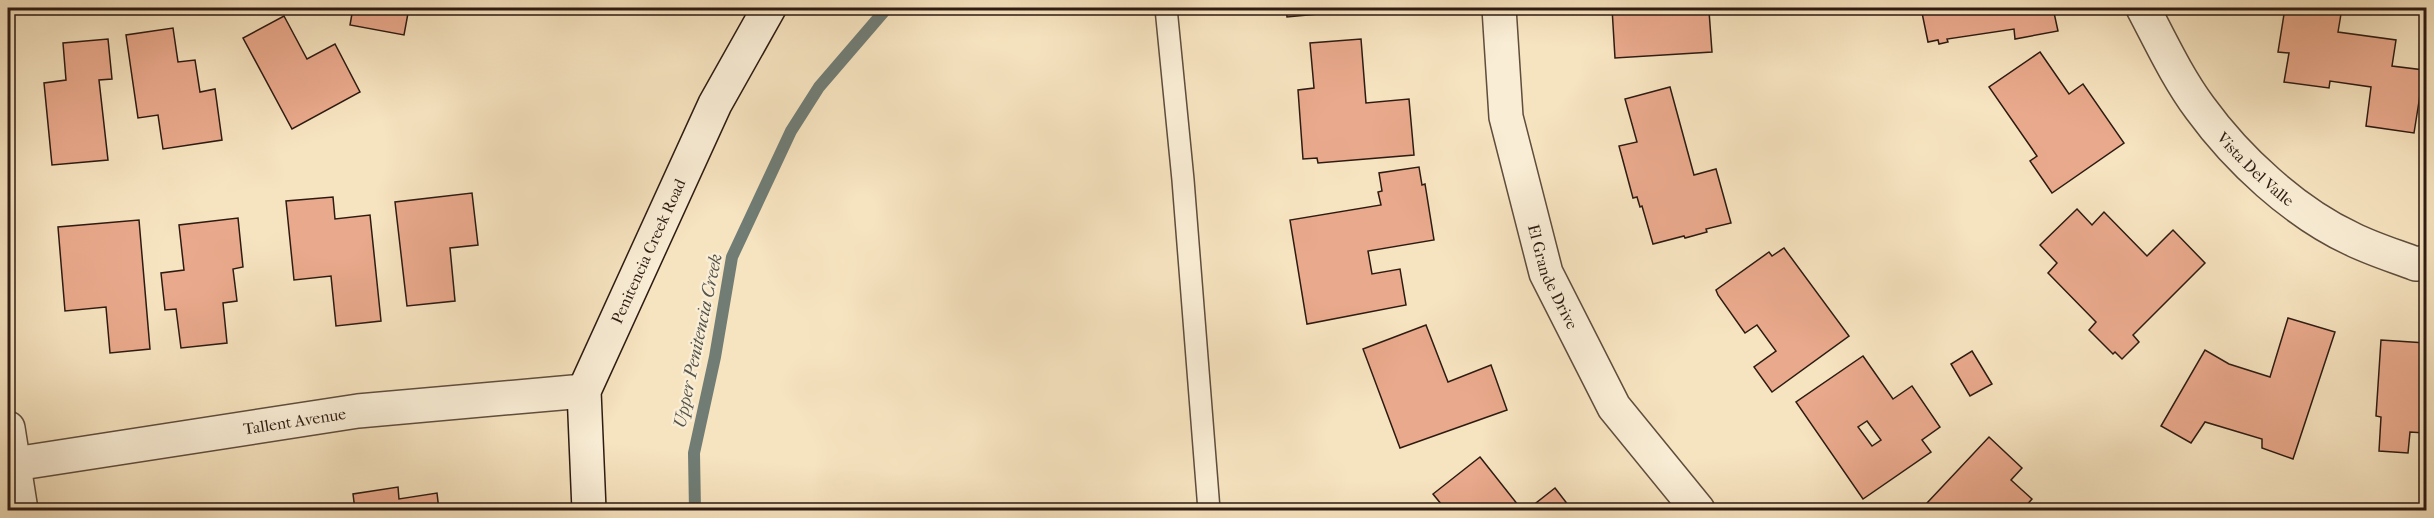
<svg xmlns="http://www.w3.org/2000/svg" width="2434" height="518" font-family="'IM FELL French Canon',serif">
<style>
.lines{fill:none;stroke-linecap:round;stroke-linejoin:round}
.stream{stroke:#707c74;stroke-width:12}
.building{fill:#e9a98c;stroke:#2d1b12;stroke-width:1.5;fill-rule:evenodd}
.lane-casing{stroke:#5f4d3d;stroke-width:24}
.street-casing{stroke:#5f4d3d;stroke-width:36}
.secondary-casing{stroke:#2d1b12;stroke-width:36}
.lane{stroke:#f9edd5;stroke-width:21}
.street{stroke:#f9edd5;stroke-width:33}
.secondary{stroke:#f9edd5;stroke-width:33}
.labels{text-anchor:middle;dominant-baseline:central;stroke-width:5;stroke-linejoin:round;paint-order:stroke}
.street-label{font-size:16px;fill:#2d1b12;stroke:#f9edd5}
.water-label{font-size:18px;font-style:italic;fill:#54544b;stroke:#f9edd5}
</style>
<rect width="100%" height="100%" fill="#f6e3bf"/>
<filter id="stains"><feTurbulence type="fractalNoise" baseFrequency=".00333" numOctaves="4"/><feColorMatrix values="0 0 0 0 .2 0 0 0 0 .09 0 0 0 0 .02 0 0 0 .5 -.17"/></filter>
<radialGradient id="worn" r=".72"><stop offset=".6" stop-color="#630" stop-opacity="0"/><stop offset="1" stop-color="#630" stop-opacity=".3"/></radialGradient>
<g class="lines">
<!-- stream -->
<polyline class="stream" points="695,510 694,453 715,357 732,257 791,131 819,87 887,8"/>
</g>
<!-- building -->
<g class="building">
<polygon points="353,8 409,8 404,35 350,25"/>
<polygon points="1286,8 1383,8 1287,17"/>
<polygon points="1612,8 1705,8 1705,11 1709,11 1712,52 1615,58"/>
<polygon points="1921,8 2053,8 2058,31 2015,39 2014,29 1947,39 1948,42 1939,44 1938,40 1928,42"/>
<polygon points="2285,8 2342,8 2338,32 2396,40 2392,66 2424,70 2414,133 2366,126 2371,87 2330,81 2329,88 2284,82 2289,53 2278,52"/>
<polygon points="284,16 307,59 335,44 360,92 292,129 243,38"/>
<polygon points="173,28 178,62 195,60 200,92 215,89 222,140 163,149 158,115 138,118 126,35"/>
<polygon points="108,39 112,79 99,80 108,160 52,165 44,83 66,80 63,43"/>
<polygon points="1361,39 1366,103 1409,99 1414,155 1318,163 1317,158 1303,159 1298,90 1314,88 1310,43"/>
<polygon points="2040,52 2069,94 2083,84 2124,143 2052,193 2030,161 2037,156 1989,87"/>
<polygon points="1670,87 1694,175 1716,169 1731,223 1706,229 1707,232 1685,238 1684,236 1653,244 1642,206 1640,207 1637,197 1633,198 1619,146 1637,142 1625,99"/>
<polygon points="1419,167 1422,185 1425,184 1434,240 1368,251 1372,274 1400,269 1406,305 1307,324 1290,220 1381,205 1378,192 1382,191 1379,173"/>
<polygon points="472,193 478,245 450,248 455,301 407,306 395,202"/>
<polygon points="333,197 335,219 370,215 381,321 336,326 331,276 294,280 286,201"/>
<polygon points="2077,209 2092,225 2104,212 2147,256 2173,230 2205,263 2133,335 2139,342 2122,359 2115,352 2113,354 2089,330 2096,322 2048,273 2057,263 2040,245"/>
<polygon points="238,218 243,267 233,269 237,301 223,303 227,343 181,348 176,309 165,310 161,273 184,270 179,225"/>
<polygon points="139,220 150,349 110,353 106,307 65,311 58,227"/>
<polygon points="1784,248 1849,336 1772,392 1754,367 1776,351 1757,325 1745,333 1718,295 1716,290 1769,252 1772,256"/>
<polygon points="2288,318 2335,332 2293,459 2262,448 2262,439 2205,422 2191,443 2161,426 2205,350 2229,364 2270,377"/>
<polygon points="1426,325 1448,382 1491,365 1507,410 1400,448 1363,349"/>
<polygon points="2381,340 2426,343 2426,444 2424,444 2425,433 2410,432 2408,453 2379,451 2381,417 2376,416"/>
<polygon points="1972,351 1992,384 1970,396 1951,364"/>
<path d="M1863,356L1893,399L1912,386L1940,427L1922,440L1931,452L1863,499L1796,402ZM1867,421L1881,440L1872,446L1858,427Z"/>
<polygon points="1989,437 2022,468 2011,480 2032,499 2025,507 2029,510 1928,510 1931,507 1927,503"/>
<polygon points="1480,457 1522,510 1446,510 1433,494"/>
<polygon points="398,487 399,499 437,493 439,510 355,510 353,494"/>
<polygon points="1555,488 1572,510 1527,510"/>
<polygon points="1396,504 1399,510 1382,510"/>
<polygon points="477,506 478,510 446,510"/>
</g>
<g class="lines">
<defs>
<polyline id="lane" points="1166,8 1183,180 1209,510"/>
<g id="street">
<path id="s1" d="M1499,8L1506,117L1546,273L1614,407L1698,510"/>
<path id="s2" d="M2143,8C2161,42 2177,77 2200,108C2237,159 2294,212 2352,239C2372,249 2395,256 2416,264L2426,262"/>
<polyline points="8,428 21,510"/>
<path id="s3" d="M8,465L358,411L584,391"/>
</g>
<g id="secondary">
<path id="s4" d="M589,510L584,391L715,104L769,8"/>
</g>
</defs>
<!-- lane casing -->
<use href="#lane" class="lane-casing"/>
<!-- street casing -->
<use href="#street" class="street-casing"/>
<!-- secondary casing -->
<use href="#secondary" class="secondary-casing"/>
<!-- lane -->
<use href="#lane" class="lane"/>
<!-- street -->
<use href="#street" class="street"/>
<!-- secondary -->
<use href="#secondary" class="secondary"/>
</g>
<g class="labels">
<!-- street labels -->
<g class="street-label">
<text stroke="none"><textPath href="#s2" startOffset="198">Vista Del Valle</textPath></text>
<text stroke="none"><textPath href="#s4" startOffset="273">Penitencia Creek Road</textPath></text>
<text stroke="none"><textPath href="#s1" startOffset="276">El Grande Drive</textPath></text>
<text stroke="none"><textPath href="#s3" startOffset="290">Tallent Avenue</textPath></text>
</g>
<!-- water labels -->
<g class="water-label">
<text transform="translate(698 341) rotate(-78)">Upper Penitencia Creek</text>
</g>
</g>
<!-- margin -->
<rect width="2434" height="518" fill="none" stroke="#f6e3bf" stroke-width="30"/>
<rect x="9" y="9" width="2416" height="500" fill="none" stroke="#2d1b12" stroke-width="3"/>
<rect x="15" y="15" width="2404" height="488" fill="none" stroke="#2d1b12" stroke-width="1.5"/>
<rect width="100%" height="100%" filter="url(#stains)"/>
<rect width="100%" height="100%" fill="url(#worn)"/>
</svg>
